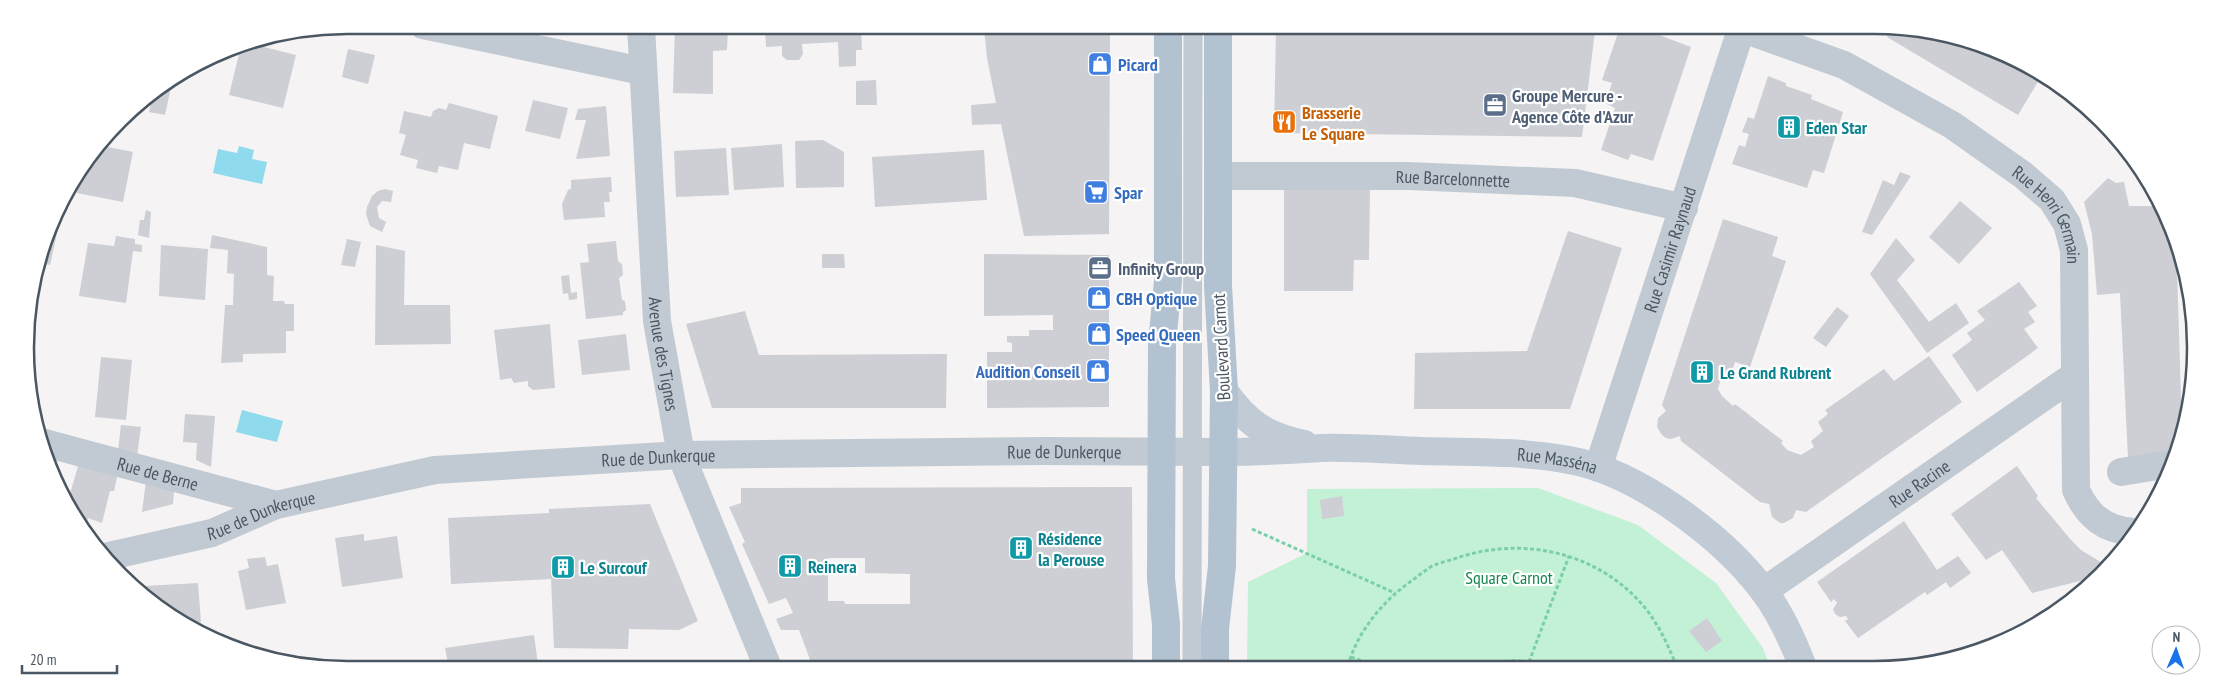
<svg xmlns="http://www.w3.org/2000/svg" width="2221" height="695" font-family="'PT Sans Narrow',sans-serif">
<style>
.green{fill:#c3f1d5}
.water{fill:#90daee}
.building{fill:#cdcfd5;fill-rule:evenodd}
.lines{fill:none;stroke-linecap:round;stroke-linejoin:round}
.path{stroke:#7ad0a6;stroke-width:3;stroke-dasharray:4 2.5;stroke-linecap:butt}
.service{stroke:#c1cad2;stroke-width:19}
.minor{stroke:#c1cad2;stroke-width:28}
.secondary{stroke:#c1cbd6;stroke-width:28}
.primary{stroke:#b3c2d1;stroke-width:28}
.labels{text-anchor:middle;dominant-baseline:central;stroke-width:4.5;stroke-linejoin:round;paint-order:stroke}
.shop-label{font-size:18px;font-weight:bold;fill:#366cbe;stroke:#fff;text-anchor:start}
.service-label{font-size:18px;font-weight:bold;fill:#4e5e75;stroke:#fff;text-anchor:start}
.food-label{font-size:18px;font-weight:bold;fill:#c56008;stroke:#fff;text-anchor:start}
.culture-label{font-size:18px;font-weight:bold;fill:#0d838f;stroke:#fff;text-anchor:start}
.street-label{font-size:18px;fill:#4a5661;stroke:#fff}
.park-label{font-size:18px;fill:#17864f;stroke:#fff}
.rim{fill:none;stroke:#4a5661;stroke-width:2.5}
</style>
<rect width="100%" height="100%" fill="#f5f3f3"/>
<!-- green -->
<polygon class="green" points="1538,488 1638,525 1716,583 1763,648 1770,667 1247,666 1248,582 1307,553 1307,489"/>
<!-- water -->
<g class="water">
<polygon points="239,146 254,150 252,159 267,162 262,184 213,173 218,149 237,153"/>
<polygon points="242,410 283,421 277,442 236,432"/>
</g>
<!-- building -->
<g class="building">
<polygon points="675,26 728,26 727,50 713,51 713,94 673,93"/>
<polygon points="765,27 861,27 862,50 856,50 856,66 839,67 838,42 802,44 803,54 799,60 787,60 782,56 782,46 766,47"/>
<polygon points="984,28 1110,28 1109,234 1024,236 1001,124 972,125 971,105 996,103 987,58"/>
<polygon points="1276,29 1595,31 1582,137 1274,133"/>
<polygon points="1619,30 1628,30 1643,35 1644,30 1646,30 1691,47 1653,161 1631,154 1628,160 1601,150 1615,108 1605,103 1612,83 1602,80"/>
<polygon points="1890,31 1937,31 2042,75 2018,115 1887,37"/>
<polygon points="252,44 296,55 283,108 229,95 241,46"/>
<polygon points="348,49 375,55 368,84 342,77"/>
<polygon points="1768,76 1786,83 1786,86 1812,95 1811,99 1843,112 1824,173 1813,170 1807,188 1732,164 1739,145 1745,147 1749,134 1742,132 1748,117 1754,119"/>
<polygon points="876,80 877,105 856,105 856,81"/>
<polygon points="166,86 171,87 165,115 149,112 153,94"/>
<polygon points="533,100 568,108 560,139 525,131"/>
<polygon points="449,103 498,116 490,149 464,143 458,170 439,166 437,173 416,168 418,160 400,155 406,135 399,133 404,111 431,117 433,111 439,108 446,110"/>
<polygon points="606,106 610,156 576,159 586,120 575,120 578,109"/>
<polygon points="823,140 844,152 844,187 796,188 795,141"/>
<polygon points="782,144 784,187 734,190 731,148"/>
<polygon points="103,146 133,152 123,202 77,193 80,176"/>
<polygon points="726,148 729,195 676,197 674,151"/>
<polygon points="984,150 987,200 875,207 872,157"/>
<polygon points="1900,172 1911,176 1872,235 1862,232 1883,180 1894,185"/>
<polygon points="611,177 612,192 609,192 610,202 604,202 605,217 564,220 562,204 568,190 571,189 571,180"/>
<polygon points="2108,178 2116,183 2124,182 2129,206 2157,206 2183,269 2177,268 2182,431 2174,453 2128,458 2120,293 2097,295 2092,234 2084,202"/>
<polygon points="1284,188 1370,189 1369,260 1354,260 1353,291 1284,291"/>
<polygon points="385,189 393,191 391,202 382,201 377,207 379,218 386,222 382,232 370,226 366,214 367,207 372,196 378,191"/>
<polygon points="1960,201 1992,228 1959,264 1929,237"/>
<polygon points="146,210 151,212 149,238 138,235 140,220 144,220"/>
<polygon points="1723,219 1778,237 1772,256 1786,261 1750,367 1735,362 1730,377 1722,375 1718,389 1722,396 1733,406 1735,404 1783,441 1781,443 1787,450 1801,455 1814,447 1811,441 1823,431 1818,422 1828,414 1825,410 1884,369 1894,381 1929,356 1962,402 1806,512 1796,510 1793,518 1784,523 1780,523 1772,517 1769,504 1760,502 1681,441 1680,436 1671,439 1666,438 1662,435 1657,427 1658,418 1666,411 1662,405"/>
<polygon points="1568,231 1622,248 1570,409 1414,409 1415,353 1527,351"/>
<polygon points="50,232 57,233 50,265 41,263"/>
<polygon points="212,235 267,247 267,275 274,276 273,301 284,301 285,304 294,304 294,331 286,331 286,353 243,354 243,362 221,363 225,305 233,305 234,274 227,273 228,250 210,248"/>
<polygon points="116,236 135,239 135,244 142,245 142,252 133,251 126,303 79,296 88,243 114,246"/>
<polygon points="1896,238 1915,260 1897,280 1929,322 1956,303 1969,323 1927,353 1870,274"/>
<polygon points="347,239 361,242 355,267 341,265"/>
<polygon points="616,241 618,261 622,264 623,275 619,278 622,300 625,301 626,310 623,312 623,315 586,319 580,263 589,262 587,244"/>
<polygon points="161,245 208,249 205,300 159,296"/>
<polygon points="376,245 405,251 404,305 450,305 451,344 375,345"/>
<polygon points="822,254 844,254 845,268 822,268"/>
<polygon points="984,254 1109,255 1109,407 987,408 987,352 1012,352 1012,343 1007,342 1007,336 1029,336 1029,330 1053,330 1053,315 984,316"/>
<polygon points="569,275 571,293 577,292 577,299 569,300 568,293 563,294 561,276"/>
<polygon points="2019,282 2037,306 2028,312 2035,322 2024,329 2038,348 1977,392 1952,355 1972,340 1967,333 1985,320 1977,311"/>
<polygon points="1837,307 1849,316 1826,347 1813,338"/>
<polygon points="745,311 759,355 947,354 946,408 712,408 686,324"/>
<polygon points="550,324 555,388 533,390 528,386 528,381 514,383 511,378 500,380 494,330"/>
<polygon points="626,334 630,370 582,375 578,340"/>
<polygon points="101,357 132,360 126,420 95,417"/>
<polygon points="185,414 215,416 211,467 196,460 197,443 183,442"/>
<polygon points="121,425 141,427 137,456 118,450"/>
<polygon points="79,463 118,473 114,491 110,491 102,523 88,518 86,526 80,527 68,501"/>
<polygon points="2017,466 2038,496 2036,498 2071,540 2081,550 2099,561 2107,564 2092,583 2088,579 2032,593 2002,550 1986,560 1951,514"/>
<polygon points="146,481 174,490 173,504 142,512"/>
<path d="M1132,487L1133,666L812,665L799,630H781L776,619L793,613L786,598L769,604L742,544L745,542L729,507L741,503V488ZM828,558H865V573L910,574V604H845L844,601H828Z"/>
<polygon points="1342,496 1344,516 1322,519 1320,500"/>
<polygon points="650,504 698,621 679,630 629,629 628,649 554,648 551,579 451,584 448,518 549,513 549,509"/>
<polygon points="1904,521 1937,570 1958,556 1971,573 1950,588 1946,582 1927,595 1925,592 1858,638 1845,621 1848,619 1846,616 1840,617 1835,614 1833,609 1837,603 1834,599 1831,602 1817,582"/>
<polygon points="364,534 364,541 397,536 403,578 342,587 335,538"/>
<polygon points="265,557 267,566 278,564 286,603 246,610 238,571 249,568 247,559"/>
<polygon points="198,583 201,622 186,623 168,615 144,592 144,586"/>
<polygon points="1707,618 1722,641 1706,652 1689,631"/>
<polygon points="534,635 538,664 448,664 445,648"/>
</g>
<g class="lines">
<!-- path -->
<g class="path">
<polyline points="1252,529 1395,593"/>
<polyline points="1351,657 1376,666"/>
<polyline points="1529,662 1569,556"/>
<path d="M1348,666C1357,632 1383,601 1410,582C1417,577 1424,571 1432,566C1439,563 1447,561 1454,559C1518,536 1592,550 1639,601C1657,620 1667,643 1677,667"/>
<path d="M1493,666C1507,658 1525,660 1539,666"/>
</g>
<!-- service -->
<polyline class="service" points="1192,666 1193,28"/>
<!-- minor -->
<g class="minor">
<polyline points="423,25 642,71"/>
<path id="s1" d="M641,26L657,321L681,455L767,665"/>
<path id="s2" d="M1749,31L1844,65L1952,125L2023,175L2052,200L2067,224L2074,250L2076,490C2088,516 2104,530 2134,532"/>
<path id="s3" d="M1218,176H1408L1575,183L1684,208"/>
<path id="s4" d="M41,442L276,505"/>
<path id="s5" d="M1598,468L1741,30"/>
<polyline points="2121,472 2170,464"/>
<path id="s6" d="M109,556L212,533L276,505L435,470L681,455L1043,451L1223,452"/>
<path id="s7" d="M1764,591L2075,375"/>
</g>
<!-- secondary -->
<g class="secondary">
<path d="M1224,391C1248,424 1264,435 1304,444"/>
<path id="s8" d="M1223,452C1256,452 1288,450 1321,448C1354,447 1389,450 1422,451C1471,452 1521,451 1569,460C1637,472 1722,536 1763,590C1780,612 1793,641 1803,667"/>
</g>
<!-- primary -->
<g class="primary">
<polyline points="1166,666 1166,624 1161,579 1162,344 1168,281 1168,28"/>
<polyline points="1215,666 1215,629 1222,566 1224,391 1218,285 1218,28"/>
</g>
</g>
<!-- icons -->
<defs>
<symbol id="shop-square" viewBox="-11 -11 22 22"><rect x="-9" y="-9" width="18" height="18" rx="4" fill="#3f7fe0" stroke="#fff"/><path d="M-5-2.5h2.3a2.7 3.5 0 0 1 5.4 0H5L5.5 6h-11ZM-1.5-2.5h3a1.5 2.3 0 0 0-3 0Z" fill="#fff"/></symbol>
<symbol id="office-square" viewBox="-11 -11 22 22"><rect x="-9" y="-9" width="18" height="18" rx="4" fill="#5c6f8a" stroke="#fff"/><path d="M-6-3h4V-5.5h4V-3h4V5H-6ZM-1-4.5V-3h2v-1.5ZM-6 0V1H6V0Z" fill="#fff"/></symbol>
<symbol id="restaurant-square" viewBox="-11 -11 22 22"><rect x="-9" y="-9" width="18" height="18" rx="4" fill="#e8710a" stroke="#fff"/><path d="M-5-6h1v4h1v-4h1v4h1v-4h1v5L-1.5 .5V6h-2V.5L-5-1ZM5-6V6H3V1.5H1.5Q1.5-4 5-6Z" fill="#fff"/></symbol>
<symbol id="building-square" viewBox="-11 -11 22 22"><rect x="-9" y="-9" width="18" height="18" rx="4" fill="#0f9aa8" stroke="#fff"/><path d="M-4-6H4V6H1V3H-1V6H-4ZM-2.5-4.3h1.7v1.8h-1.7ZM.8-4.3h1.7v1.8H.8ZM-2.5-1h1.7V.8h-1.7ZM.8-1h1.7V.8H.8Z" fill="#fff"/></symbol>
<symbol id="supermarket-square" viewBox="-11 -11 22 22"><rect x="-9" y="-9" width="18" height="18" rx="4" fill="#3f7fe0" stroke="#fff"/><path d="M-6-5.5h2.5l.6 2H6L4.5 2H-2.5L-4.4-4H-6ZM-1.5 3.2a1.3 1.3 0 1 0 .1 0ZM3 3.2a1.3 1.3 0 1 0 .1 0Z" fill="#fff"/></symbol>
</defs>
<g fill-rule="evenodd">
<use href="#shop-square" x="1086" y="50" width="28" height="28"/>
<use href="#office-square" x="1481" y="91" width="28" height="28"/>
<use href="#restaurant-square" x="1270" y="108" width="28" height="28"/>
<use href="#building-square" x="1775" y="113" width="28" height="28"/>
<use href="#supermarket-square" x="1082" y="178" width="28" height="28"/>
<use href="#office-square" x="1086" y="254" width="28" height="28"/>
<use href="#shop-square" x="1085" y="284" width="28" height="28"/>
<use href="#shop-square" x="1085" y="320" width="28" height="28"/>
<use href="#shop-square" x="1084" y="357" width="28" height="28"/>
<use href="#building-square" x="1688" y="358" width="28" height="28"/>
<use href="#building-square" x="1007" y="534" width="28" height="28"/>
<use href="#building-square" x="776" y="552" width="28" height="28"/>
<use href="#building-square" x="549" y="553" width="28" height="28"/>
</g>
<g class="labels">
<!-- shop labels -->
<g class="shop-label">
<text x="1118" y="64">Picard</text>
<text x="1114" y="192">Spar</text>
<text x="1116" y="298">CBH Optique</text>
<text x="1116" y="334">Speed Queen</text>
<text x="1080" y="371" text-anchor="end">Audition Conseil</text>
</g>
<!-- service labels -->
<g class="service-label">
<text x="1512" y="95">Groupe Mercure -<tspan x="1512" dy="21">Agence Côte d'Azur</tspan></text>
<text x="1118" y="268">Infinity Group</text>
</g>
<!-- food labels -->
<g class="food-label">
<text x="1302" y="112">Brasserie<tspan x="1302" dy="21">Le Square</tspan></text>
</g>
<!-- culture labels -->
<g class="culture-label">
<text x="1806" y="127">Eden Star</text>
<text x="1720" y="372">Le Grand Rubrent</text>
<text x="1038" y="538">Résidence<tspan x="1038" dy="21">la Perouse</tspan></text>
<text x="808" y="566">Reinera</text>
<text x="580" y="567">Le Surcouf</text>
</g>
<!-- street labels -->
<g class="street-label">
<text stroke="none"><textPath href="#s3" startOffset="235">Rue Barcelonnette</textPath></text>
<text stroke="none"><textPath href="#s2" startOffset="360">Rue Henri Germain</textPath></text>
<text stroke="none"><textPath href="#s5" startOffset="230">Rue Casimir Raynaud</textPath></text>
<text transform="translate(1221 347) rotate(-93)">Boulevard Carnot</text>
<text stroke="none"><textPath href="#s1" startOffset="329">Avenue des Tignes</textPath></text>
<text stroke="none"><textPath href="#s6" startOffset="968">Rue de Dunkerque</textPath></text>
<text stroke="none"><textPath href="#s6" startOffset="562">Rue de Dunkerque</textPath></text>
<text stroke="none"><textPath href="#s8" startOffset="335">Rue Masséna</textPath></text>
<text stroke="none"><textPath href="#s4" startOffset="121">Rue de Berne</textPath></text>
<text stroke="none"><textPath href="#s7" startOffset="189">Rue Racine</textPath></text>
<text stroke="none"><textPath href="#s6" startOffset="158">Rue de Dunkerque</textPath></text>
</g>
<!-- park labels -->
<g class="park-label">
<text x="1509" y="577">Square Carnot</text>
</g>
</g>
<!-- crop -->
<path d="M0 0H2221V695H0ZM347 34H1874A313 313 0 0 1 2187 347V348A313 313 0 0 1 1874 661H347A313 313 0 0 1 34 348V347A313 313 0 0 1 347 34Z" fill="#fff" fill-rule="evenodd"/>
<path class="rim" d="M347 34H1874A313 313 0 0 1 2187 347V348A313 313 0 0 1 1874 661H347A313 313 0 0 1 34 348V347A313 313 0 0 1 347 34Z"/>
<!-- north arrow -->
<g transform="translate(2176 650) rotate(2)"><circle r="24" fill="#ffffff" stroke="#b7bbc0"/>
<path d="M0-4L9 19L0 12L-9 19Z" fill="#1a73e8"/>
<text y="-8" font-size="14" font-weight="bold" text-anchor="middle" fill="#4a5661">N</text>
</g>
<!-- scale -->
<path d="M22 665v8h95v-8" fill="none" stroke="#4a5661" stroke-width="2.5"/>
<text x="30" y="665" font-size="15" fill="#4a5661" stroke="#ffffff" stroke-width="4" paint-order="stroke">20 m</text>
</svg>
